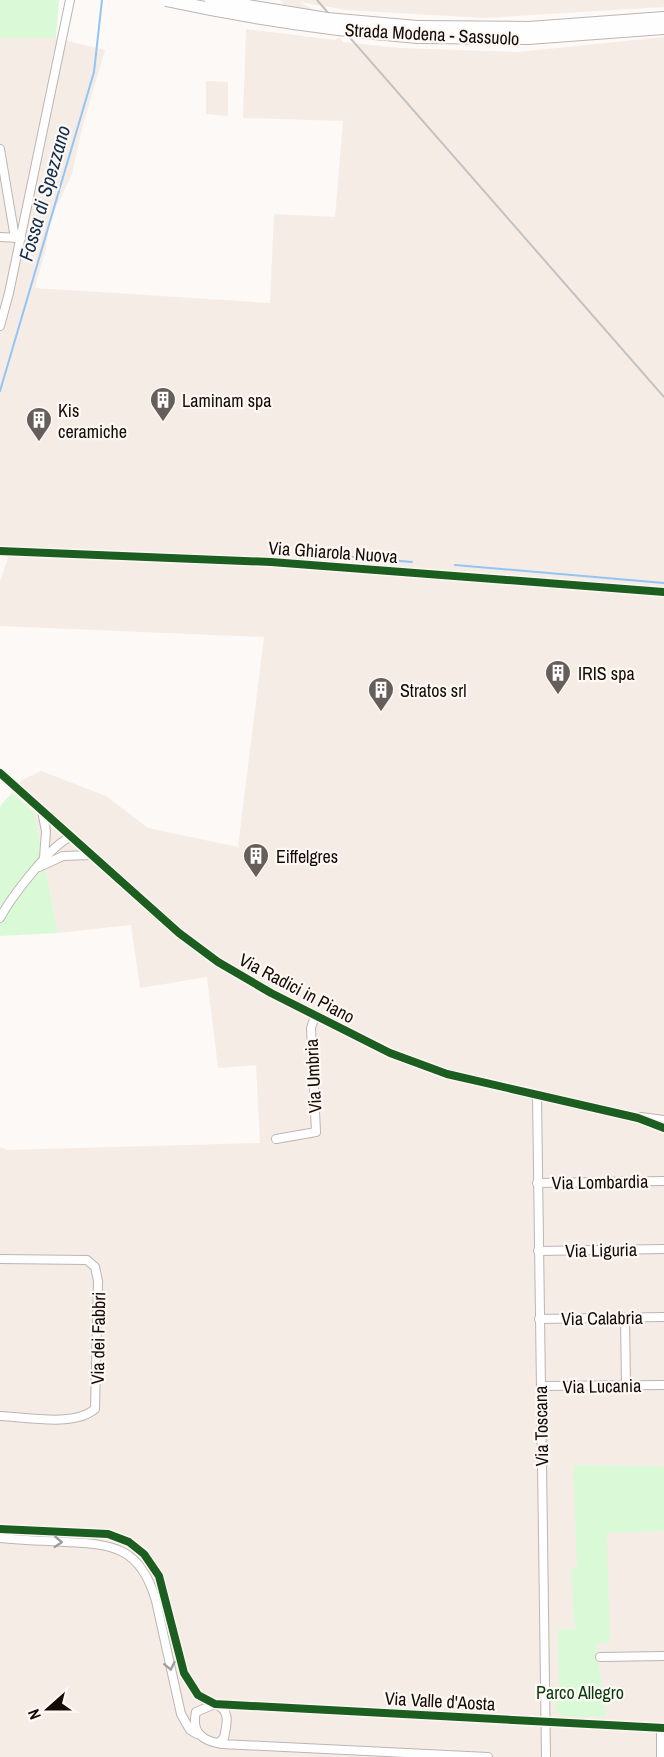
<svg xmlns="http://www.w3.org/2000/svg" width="664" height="1757" font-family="'Archivo Narrow',sans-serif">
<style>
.built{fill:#f6ece6}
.green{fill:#dafad7}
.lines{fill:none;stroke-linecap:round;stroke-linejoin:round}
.stream{stroke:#92c4f4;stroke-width:2}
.minor-casing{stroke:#bcb5b2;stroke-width:10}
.highway-casing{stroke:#bcb5b2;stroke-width:14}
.minor{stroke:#fffefe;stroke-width:8}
.highway{stroke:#fffefe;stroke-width:12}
.rail{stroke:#c3c2c1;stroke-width:2}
.highway-bridge-casing{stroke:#bcb5b2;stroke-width:14;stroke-linecap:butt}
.highway-bridge{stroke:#fffefe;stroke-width:12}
.cycleway-casing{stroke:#fef8f5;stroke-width:11}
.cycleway{stroke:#1b5e20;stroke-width:8}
.oneway{stroke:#a19d9b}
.labels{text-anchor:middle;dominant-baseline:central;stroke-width:4.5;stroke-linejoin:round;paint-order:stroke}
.street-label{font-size:18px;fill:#150b06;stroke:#fef8f5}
.poi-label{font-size:18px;fill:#150b06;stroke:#fef8f5;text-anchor:start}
.park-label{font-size:18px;fill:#063b0b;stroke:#fef8f5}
.water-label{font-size:20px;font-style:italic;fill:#102e4a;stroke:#fef8f5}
</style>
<rect width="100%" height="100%" fill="#fcf9f7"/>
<!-- built -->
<g class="built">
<polygon points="280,0 664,0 664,7 484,18 347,10 299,2 314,10 284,5"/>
<polygon points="246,29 335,40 340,37 343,42 400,48 518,52 664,37 664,1757 0,1757 0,1147 7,1150 260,1143 256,1065 218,1068 207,977 140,988 131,925 58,933 34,813 12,793 22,780 41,771 106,796 148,828 238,847 264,637 0,626 0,581 10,552 0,551 0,37 47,36 105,50 83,125 72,174 50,220 46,248 35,288 270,303 274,214 335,217 343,121 243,118"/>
<polygon points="206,81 228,82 228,116 206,114"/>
</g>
<!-- green -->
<g class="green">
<polygon points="0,0 59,0 56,38 0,38"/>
<polygon points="12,793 34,813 58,933 0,936 0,806"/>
<polygon points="573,1465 664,1466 664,1531 607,1533 610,1643 596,1644 606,1717 561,1716 555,1710 556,1700 559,1693 558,1629 575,1629 571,1569 577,1568"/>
</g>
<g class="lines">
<!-- stream -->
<g class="stream">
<polyline points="0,391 94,72 102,0"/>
<polyline points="329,555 412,562"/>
<polyline points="455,565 664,583"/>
</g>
<defs>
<g id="minor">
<polyline points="0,149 15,238"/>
<polyline points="0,237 21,238"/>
<polyline points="0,326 9,293 70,0"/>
<polyline points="0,551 271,562 664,592"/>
<polyline points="0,773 179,933 218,962 271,993 390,1053 447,1074 638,1118 664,1128"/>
<polyline points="42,811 46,831 44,858"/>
<polyline points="39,867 63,856 92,855"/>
<path d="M0,918C10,899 52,843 71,837"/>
<polyline points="537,1095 546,1757"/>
<polyline points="641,1117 664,1120"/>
<polyline points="276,1139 316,1132 311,1028 315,1016"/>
<polyline points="537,1183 664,1181"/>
<polyline points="538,1251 664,1249"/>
<path d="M0,1259L87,1260L95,1267L98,1281L95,1409C74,1427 27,1417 0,1416"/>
<polyline points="625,1318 626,1385"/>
<polyline points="539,1319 664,1317"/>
<polyline points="541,1386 664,1385"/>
<polyline points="0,1529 108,1534 129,1542 144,1554 159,1576 184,1673 198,1695 215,1704 664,1728"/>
<path d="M0,1538C22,1540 44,1541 65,1542C115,1544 141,1548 156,1601L181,1714L190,1730L197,1734"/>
<polyline points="600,1657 664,1656"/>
<path d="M218,1743L224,1738C227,1723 231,1710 215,1704L196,1712C191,1733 203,1741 222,1744L488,1757"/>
<polyline points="661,1757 661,1728"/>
</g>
<g id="highway">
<polyline points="417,27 529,28 664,18"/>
<polyline points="418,37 528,38 664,28"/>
</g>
</defs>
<!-- minor casing -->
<use href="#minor" class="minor-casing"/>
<!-- highway casing -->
<use href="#highway" class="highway-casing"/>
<!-- minor -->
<use href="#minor" class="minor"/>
<!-- highway -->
<use href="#highway" class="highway"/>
<!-- rail -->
<polyline class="rail" points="317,0 664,397"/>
<defs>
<g id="highway-bridge">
<path d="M166,0C249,18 332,30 418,37"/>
<polyline points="211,0 327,19 417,27"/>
</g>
</defs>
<!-- highway-bridge casing -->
<use href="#highway-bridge" class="highway-bridge-casing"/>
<!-- highway-bridge -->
<use href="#highway-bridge" class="highway-bridge"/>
<defs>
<g id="cycleway">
<polyline points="0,551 271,562 664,592"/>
<polyline points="0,773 179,933 218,962 271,993 390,1053 447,1074 638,1118 664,1128"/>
<polyline points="0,1529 108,1534 129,1542 144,1554 159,1576 184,1673 198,1695 215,1704 664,1728"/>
</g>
</defs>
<!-- cycleway casing -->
<use href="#cycleway" class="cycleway-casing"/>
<!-- cycleway -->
<use href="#cycleway" class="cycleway"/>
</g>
<!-- one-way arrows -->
<defs><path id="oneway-chevron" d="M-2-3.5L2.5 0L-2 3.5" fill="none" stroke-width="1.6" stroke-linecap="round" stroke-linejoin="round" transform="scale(1.5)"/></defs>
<g class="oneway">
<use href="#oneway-chevron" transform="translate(58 1542) rotate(3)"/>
<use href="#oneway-chevron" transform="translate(170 1666) rotate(78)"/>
</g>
<!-- icons -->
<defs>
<symbol id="building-pin" viewBox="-11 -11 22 30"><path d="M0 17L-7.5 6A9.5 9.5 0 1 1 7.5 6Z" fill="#665e5a" stroke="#fef8f5"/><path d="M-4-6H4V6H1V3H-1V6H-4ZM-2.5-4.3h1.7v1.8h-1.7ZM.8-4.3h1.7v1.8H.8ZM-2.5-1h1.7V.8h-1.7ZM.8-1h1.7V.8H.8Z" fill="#fff"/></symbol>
</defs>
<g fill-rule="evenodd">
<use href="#building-pin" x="148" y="385" width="30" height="40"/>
<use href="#building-pin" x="24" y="405" width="30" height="40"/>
<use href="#building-pin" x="543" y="658" width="30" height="40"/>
<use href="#building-pin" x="366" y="675" width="30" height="40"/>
<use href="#building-pin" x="241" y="841" width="30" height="40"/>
</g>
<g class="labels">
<!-- street labels -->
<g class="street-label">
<text transform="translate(432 34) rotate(3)">Strada Modena - Sassuolo</text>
<text transform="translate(333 552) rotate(4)">Via Ghiarola Nuova</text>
<text transform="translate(297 988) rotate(28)">Via Radici in Piano</text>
<text transform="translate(313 1076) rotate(-93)">Via Umbria</text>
<text transform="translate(600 1182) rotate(-1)">Via Lombardia</text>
<text transform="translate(601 1250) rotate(-1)">Via Liguria</text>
<text transform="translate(602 1318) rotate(-1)">Via Calabria</text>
<text transform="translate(98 1338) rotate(-89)">Via dei Fabbri</text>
<text transform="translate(602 1386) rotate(-1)">Via Lucania</text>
<text transform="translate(541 1426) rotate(-91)">Via Toscana</text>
<text transform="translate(440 1701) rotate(3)">Via Valle d'Aosta</text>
</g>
<!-- poi labels -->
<g class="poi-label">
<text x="182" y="400">Laminam spa</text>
<text x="58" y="410">Kis<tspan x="58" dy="21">ceramiche</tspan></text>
<text x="578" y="673">IRIS spa</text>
<text x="400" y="690">Stratos srl</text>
<text x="276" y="856">Eiffelgres</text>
</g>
<!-- park labels -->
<g class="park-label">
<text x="580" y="1692">Parco Allegro</text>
</g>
<!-- water labels -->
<g class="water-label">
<text transform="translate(44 193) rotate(-74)">Fossa di Spezzano</text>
</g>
</g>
<!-- north arrow -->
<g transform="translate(48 1709) rotate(249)" stroke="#fef8f5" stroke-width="4.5" paint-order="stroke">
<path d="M0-4.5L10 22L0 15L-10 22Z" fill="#150b06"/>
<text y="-9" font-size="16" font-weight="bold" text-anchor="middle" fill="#150b06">N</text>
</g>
</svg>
